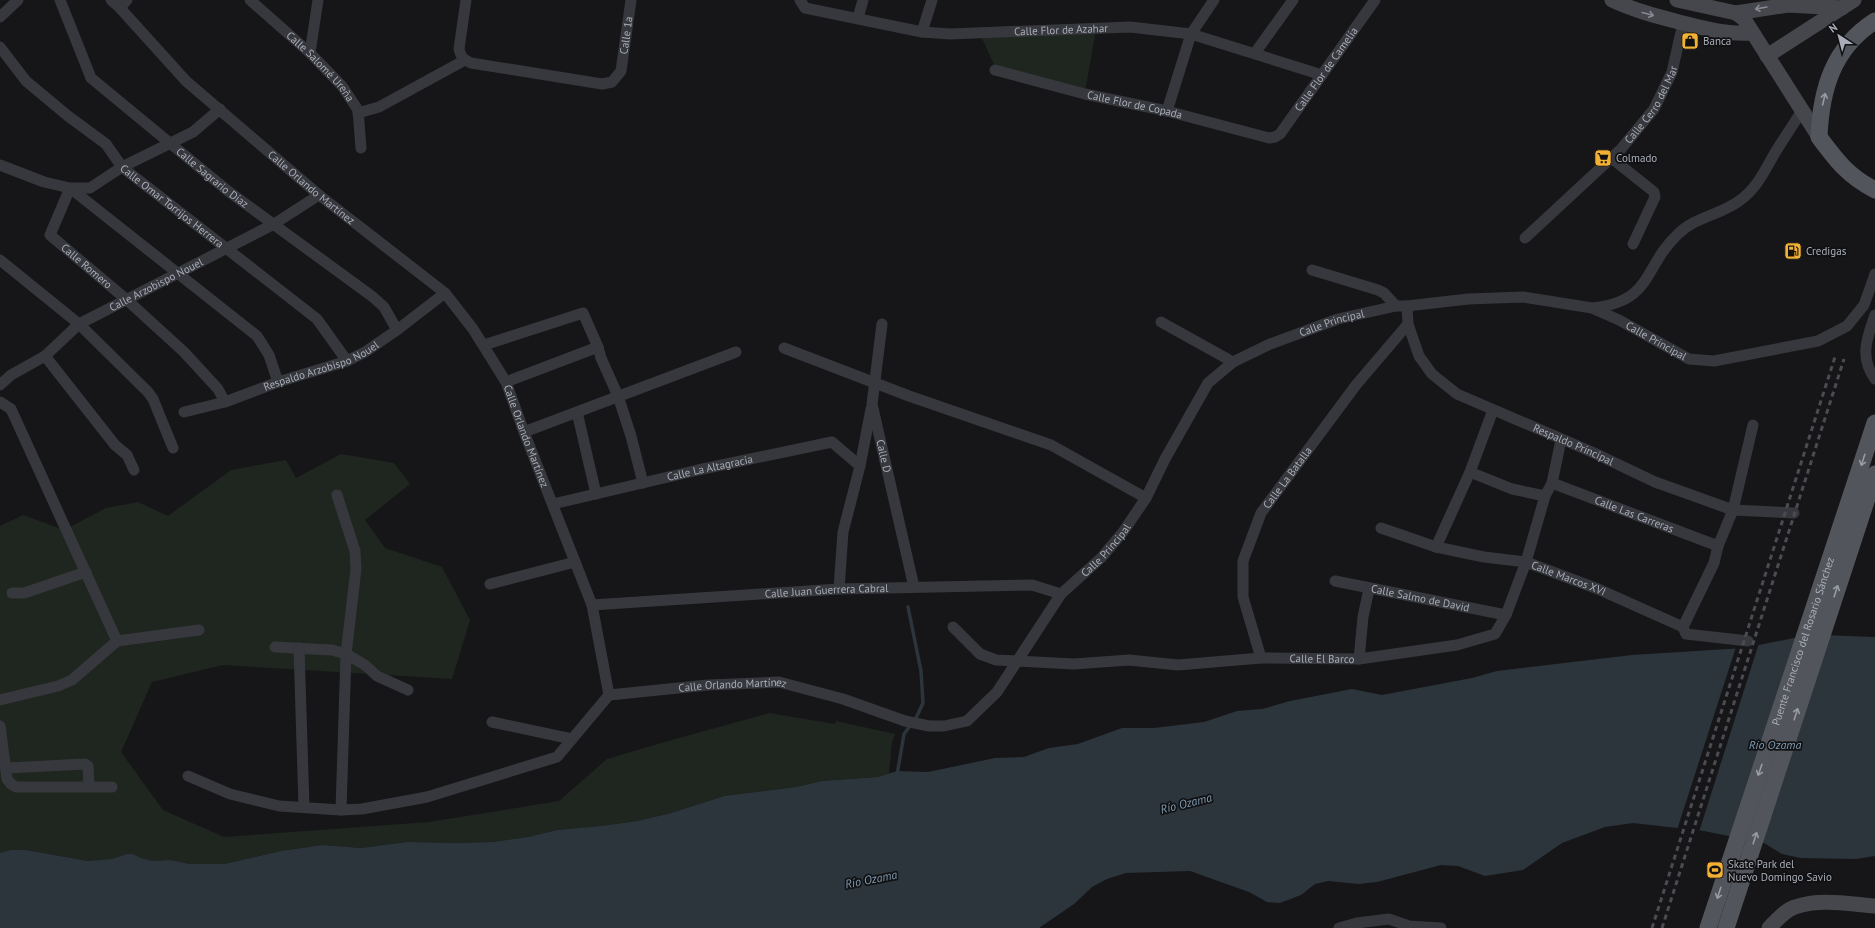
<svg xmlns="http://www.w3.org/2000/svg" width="1875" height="928" font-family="'PT Sans',sans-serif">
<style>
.green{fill:#1e261f}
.water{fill:#2c353c}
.pier{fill:#161618}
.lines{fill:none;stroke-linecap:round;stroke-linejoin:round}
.stream{stroke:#2c353c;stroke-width:3.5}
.street{stroke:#37383d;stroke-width:11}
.secondary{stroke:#45474d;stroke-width:15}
.primary{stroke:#53555c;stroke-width:17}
.rail{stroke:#4a4c52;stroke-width:3;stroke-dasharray:5 4;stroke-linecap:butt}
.oneway{stroke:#858993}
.oneway2{stroke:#979ba6}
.labels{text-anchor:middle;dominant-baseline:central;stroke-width:3.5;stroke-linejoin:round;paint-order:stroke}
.street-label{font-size:11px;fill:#a8adb8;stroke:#111113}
.poi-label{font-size:11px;fill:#a8adb8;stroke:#111113;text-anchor:start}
.water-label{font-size:12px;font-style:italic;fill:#7f9bb3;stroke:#111113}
</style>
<rect width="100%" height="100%" fill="#161618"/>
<!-- green -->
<g class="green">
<polygon points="1096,30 1085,92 996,69 980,34"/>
<polygon points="341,454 394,463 410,484 365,520 385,548 442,567 470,620 452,679 223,665 152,682 121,752 163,810 224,837 429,822 559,801 607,759 668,741 769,713 835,724 836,721 895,734 892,742 889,774 878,777 822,781 796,787 724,796 671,813 637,821 601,826 557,830 528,837 492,842 457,843 407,842 361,848 322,845 281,851 224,864 190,864 170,860 152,861 141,858 133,854 127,854 112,859 88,861 26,850 10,850 0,853 0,526 23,515 64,530 106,508 138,502 168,516 231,470 286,460 296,478"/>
</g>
<!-- water -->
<polygon class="water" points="1821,635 1875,637 1875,856 1856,859 1801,858 1782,854 1764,843 1704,831 1633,823 1605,827 1562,843 1523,870 1485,876 1458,866 1441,865 1377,882 1359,884 1328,881 1315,884 1301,895 1280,903 1267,902 1249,892 1190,871 1126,873 1107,879 1092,887 1074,904 1039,928 0,928 0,853 10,850 26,850 88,861 112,859 127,854 133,854 141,858 152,861 170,860 190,864 224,864 281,851 322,845 361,848 407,842 457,843 493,842 528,837 557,830 601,826 637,821 671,813 724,796 796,787 822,781 878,777 897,771 928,772 995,758 1024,757 1049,748 1078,744 1122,728 1154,728 1204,722 1237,711 1262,709 1290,701 1352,689 1382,695 1472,678 1497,671 1632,655 1744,648 1794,638"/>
<!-- pier -->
<polygon class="pier" points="1759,643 1699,832 1677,830 1736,647"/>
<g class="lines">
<!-- stream -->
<polyline class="stream" points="897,775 904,734 916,718 923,703 921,671 908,607"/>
<!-- street -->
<g class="street">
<path id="s1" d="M60,0L91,78L228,191L373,297L384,307L397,330"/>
<polyline points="111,0 120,8 127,0"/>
<path id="s2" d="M250,0L310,53L342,86L358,110L361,148"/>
<path id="s3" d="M466,0L459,49C461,57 463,59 471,63L602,84L612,82L621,71L631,0"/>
<path id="s4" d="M800,0L805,8L922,32L950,34L1130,27L1191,34L1322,75"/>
<path id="s5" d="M120,8L186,81L319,195L445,293L473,329L506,382L524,432L592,605L609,695L708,685L779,682L843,699L905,721L929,726H944L967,721L997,692L1061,594L1101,558L1123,532L1146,498L1165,459L1208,383L1233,362L1270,344L1338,319L1396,306H1407L1468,299L1523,297L1592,308L1619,320L1689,359L1714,361L1818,341L1847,326L1864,305L1875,274"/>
<polyline points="0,17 18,0"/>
<polyline points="858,18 863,0"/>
<polyline points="922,32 932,0"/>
<path id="s6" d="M0,47L26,81L68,116L106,144L122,167L317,319L347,361"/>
<polyline points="310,53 318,0"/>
<polyline points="1255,53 1293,0"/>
<path id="s7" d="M995,70L1085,94L1167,111L1269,138L1275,137L1280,134L1375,0"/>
<path id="s8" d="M220,109L193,132L122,167L90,188H70L50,235L127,300L184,352L218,389L225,402"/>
<polyline points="1167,111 1191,34 1214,0"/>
<polyline points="358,113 379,107 465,60"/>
<polyline points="1610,157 1654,192 1655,197 1633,244"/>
<polyline points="0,165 44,182 70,188 257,336 269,355 278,382"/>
<path id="s9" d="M1525,238L1621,149L1654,109L1672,72L1683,23"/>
<polyline points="0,260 79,324 148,392 153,399 173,448"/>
<polyline points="1312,270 1378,290 1384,293 1396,306"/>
<path id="s10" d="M1407,306L1408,324L1419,356L1432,374L1457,394L1592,452L1655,482L1733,510L1794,513"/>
<path d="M1592,308C1654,301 1642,268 1678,234C1695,217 1720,215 1739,201C1755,190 1763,174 1772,158C1781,142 1792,127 1801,112"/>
<path d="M1875,315C1867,338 1859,357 1875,379"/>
<polyline points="1161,322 1233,362"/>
<path id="s11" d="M882,324L872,404L914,587"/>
<polyline points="484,345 583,313 598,347 601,358 618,396 631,436 643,483"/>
<polyline points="784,348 909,396 1051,445 1146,498"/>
<polyline points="45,356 115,445 127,455 134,470"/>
<polyline points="506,382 598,347"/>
<path id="s12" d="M0,385L11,375L45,356L79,324L274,224L319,195"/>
<polyline points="0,402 11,409 117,641 199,630"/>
<path id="s13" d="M184,412L225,402L278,382L347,361L365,352L397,330L445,293"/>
<polyline points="577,412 596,494"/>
<polyline points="524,432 736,352"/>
<polyline points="1470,472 1512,489 1545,496"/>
<path id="s14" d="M1552,483L1718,546"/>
<polyline points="337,495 355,551 356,569 346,654 365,665 377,676 408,690"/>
<path id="s15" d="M553,504L698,470L832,442L860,466"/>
<path id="s16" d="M1381,528L1436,547L1484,557L1526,562L1598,589L1683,627L1686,634L1748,641"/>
<polyline points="1436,547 1470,472 1493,410"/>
<path id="s17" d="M1335,581L1506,615"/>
<polyline points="490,584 575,562"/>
<polyline points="839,589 843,532 860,466 871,409"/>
<polyline points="12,593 24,593 86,572"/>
<path id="s18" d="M592,605L839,589L1032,585L1061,594"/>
<path id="s19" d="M953,627L980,654L996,660L1074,664L1129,660L1178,665L1261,658L1359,659L1457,645L1495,634L1506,615L1526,562L1545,496L1552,483L1561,440"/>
<polyline points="1683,627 1714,563 1718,546 1733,510 1753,425"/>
<polyline points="275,647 332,650 346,654 341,810"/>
<polyline points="299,648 304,807"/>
<path id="s20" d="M1261,658L1243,597V561L1261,513L1356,385L1408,324"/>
<polyline points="1359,659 1363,617 1369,589"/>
<polyline points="0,700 58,686 72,680 117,641"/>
<polyline points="492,722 572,739"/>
<polyline points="0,726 7,779 11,784 16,787 112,787"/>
<polyline points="7,768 85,764 88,766 89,787"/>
<polyline points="188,776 230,794 279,806 341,810 362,809 427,797 557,757 609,695"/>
<polyline points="1339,928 1357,923 1389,919 1409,926 1441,928"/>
</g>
<!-- secondary -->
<g class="secondary">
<path d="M1612,0C1633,10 1656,16 1679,22C1703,28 1727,35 1752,33"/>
<polyline points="1677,0 1736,13 1744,19 1819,137"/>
<polyline points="1736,13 1788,5 1842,8"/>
<polyline points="1767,56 1854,0"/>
<path d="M1769,928C1776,921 1785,910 1795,907C1820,898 1849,904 1875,906"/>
</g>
<!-- primary -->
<g class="primary">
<path d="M1875,21C1833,48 1821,89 1819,137C1837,161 1848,176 1875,190"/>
<path id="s21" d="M1708,928L1875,423"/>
<polyline points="1726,928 1875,474"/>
</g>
<!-- rail -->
<g class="rail">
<polyline points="1652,928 1835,357"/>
<polyline points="1662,928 1844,359"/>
</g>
</g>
<!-- one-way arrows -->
<defs><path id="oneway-shaft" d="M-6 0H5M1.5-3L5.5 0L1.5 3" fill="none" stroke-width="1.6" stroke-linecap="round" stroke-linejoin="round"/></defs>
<g class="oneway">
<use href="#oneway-shaft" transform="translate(1761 8) rotate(170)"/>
<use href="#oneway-shaft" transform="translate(1648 14) rotate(15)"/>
</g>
<g class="oneway2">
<use href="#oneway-shaft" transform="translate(1824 99) rotate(-77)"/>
<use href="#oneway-shaft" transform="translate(1863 460) rotate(108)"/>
<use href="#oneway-shaft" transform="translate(1836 591) rotate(-72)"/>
<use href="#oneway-shaft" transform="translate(1796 714) rotate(-72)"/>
<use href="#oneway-shaft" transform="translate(1760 770) rotate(109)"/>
<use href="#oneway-shaft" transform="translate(1755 838) rotate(-72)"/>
<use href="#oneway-shaft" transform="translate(1719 893) rotate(108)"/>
</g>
<!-- icons -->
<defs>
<symbol id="shop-square" viewBox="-11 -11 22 22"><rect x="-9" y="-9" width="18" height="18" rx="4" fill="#f2b134" stroke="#111113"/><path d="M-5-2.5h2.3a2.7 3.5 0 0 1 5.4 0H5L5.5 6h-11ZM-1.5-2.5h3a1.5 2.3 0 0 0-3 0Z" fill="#111"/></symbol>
<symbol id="supermarket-square" viewBox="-11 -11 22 22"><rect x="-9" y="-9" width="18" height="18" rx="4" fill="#f2b134" stroke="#111113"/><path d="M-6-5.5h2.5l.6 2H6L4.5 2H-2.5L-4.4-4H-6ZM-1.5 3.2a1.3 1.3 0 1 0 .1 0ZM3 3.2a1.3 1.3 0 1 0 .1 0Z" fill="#111"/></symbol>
<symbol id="fuel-square" viewBox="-11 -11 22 22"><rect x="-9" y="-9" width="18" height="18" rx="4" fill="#f2b134" stroke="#111113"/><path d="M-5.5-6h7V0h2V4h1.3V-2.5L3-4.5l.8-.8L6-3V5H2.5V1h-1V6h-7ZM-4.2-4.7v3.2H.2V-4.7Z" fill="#111"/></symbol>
<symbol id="stadium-square" viewBox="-11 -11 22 22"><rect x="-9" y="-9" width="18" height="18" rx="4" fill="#f2b134" stroke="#111113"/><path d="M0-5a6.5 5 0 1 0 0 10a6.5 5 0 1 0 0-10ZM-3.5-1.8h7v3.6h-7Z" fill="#111"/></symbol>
</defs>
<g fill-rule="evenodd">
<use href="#shop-square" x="1680" y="31" width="20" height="20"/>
<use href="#supermarket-square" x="1593" y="148" width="20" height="20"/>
<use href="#fuel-square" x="1783" y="241" width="20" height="20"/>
<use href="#stadium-square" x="1705" y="860" width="20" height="20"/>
</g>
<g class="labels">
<!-- street labels -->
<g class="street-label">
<text stroke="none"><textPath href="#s4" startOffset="268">Calle Flor de Azahar</textPath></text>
<text stroke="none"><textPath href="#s3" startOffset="262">Calle 1a</textPath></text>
<text stroke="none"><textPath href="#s2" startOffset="97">Calle Salomé Ureña</textPath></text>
<text stroke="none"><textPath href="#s7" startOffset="374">Calle Flor de Camelia</textPath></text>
<text stroke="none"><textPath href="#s9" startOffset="185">Calle Cerro del Mar</textPath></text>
<text stroke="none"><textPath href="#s7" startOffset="144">Calle Flor de Copada</textPath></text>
<text stroke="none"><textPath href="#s1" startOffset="241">Calle Sagrario Díaz</textPath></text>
<text stroke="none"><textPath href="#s5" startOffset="263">Calle Orlando Martínez</textPath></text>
<text stroke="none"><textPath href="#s6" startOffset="236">Calle Omar Torrijos Herrera</textPath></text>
<text stroke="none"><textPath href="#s8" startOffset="272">Calle Romero</textPath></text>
<text stroke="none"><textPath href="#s12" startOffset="187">Calle Arzobispo Nouel</textPath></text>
<text stroke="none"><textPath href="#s5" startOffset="1795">Calle Principal</textPath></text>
<text stroke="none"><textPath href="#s5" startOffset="2131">Calle Principal</textPath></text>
<text stroke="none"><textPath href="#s13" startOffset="145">Respaldo Arzobispo Nouel</textPath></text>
<text stroke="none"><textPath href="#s5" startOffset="599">Calle Orlando Martínez</textPath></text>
<text stroke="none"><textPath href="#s10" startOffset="233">Respaldo Principal</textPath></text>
<text stroke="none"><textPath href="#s11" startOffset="134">Calle D</textPath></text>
<text stroke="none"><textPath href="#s15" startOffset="161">Calle La Altagracia</textPath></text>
<text stroke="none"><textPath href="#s20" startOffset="195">Calle La Batalla</textPath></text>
<text stroke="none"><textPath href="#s14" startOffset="88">Calle Las Carreras</textPath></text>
<text stroke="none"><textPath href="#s5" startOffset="1459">Calle Principal</textPath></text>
<text stroke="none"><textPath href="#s16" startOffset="195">Calle Marcos XVI</textPath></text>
<text stroke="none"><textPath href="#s18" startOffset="235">Calle Juan Guerrera Cabral</textPath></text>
<text stroke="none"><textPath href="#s17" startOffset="87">Calle Salmo de David</textPath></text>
<text stroke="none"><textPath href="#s21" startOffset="302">Puente Francisco del Rosario Sánchez</textPath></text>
<text stroke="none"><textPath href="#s19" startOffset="382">Calle El Barco</textPath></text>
<text stroke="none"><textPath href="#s5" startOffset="996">Calle Orlando Martínez</textPath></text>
</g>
<!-- poi labels -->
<g class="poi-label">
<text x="1703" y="41">Banca</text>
<text x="1616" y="158">Colmado</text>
<text x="1806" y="251">Credigas</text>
<text x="1728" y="864">Skate Park del<tspan x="1728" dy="13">Nuevo Domingo Savio</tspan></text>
</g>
<!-- water labels -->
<g class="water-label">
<text x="1775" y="744">Río Ozama</text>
<text transform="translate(1186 803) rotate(-14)">Río Ozama</text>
<text transform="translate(871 879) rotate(-11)">Río Ozama</text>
</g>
</g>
<!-- north arrow -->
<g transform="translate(1839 36) rotate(324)" stroke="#111113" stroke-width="3" paint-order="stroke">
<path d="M0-3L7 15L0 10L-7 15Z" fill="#a8adb8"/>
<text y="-6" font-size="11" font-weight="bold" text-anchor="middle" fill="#a8adb8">N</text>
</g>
</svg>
